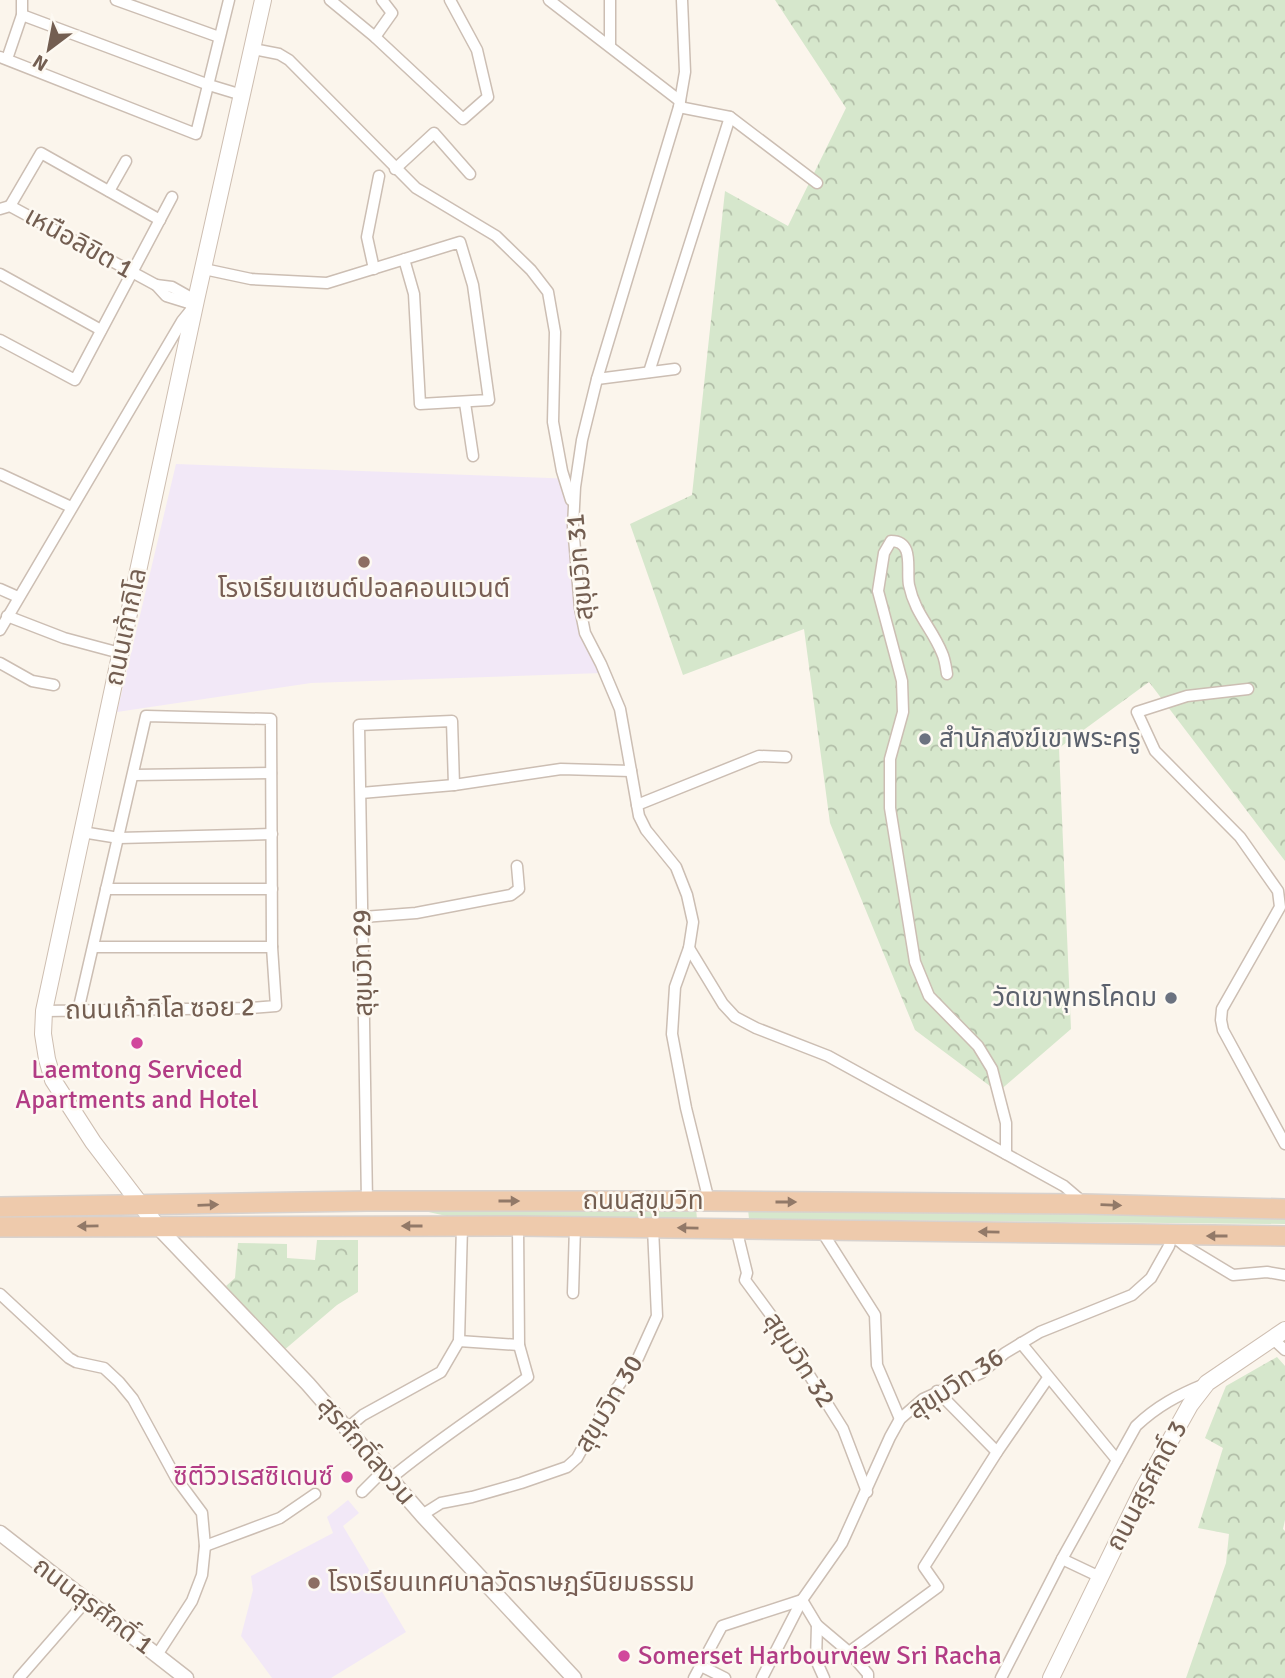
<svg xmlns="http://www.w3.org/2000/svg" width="1285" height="1678" font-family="Signika,'Noto Sans Thai',sans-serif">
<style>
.education{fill:#f2e8f7}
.green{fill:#d6e7cc}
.forest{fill:url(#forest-crowns)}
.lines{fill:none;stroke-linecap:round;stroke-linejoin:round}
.minor-casing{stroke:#ccbeb3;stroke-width:13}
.tertiary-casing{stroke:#ccbeb3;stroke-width:17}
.secondary-casing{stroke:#cebeb1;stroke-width:18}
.trunk-casing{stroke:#d8d2ce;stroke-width:22}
.minor{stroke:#fff;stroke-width:10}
.tertiary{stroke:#fff;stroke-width:14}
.secondary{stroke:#fff;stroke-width:16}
.trunk{stroke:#eecaac;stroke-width:19}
.oneway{fill:#927968}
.education-dot{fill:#8d6e63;stroke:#fdf9f2;stroke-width:2.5}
.worship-dot{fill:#6b7280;stroke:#fdf9f2;stroke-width:2.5}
.hotel-dot{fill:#d1479c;stroke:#fdf9f2;stroke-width:2.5}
.labels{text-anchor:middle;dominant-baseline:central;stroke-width:5;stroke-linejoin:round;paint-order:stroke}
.street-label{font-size:26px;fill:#735e51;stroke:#fdf9f2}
.education-label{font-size:26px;fill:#785e54;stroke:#fdf9f2}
.worship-label{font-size:26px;fill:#5b616d;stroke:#fdf9f2;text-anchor:start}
.hotel-label{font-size:26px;fill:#b23c85;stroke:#fdf9f2}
</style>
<defs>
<pattern id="forest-crowns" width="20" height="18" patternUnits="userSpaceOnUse" patternTransform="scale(1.75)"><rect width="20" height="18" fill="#d6e7cc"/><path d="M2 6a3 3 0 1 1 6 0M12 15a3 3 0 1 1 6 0" fill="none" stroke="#b2bea8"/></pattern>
</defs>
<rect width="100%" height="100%" fill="#fbf5ec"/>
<!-- education -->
<g class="education">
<polygon points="176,464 577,479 578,598 602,673 311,683 117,712"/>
<polygon points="348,1500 359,1513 343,1526 406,1632 331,1678 272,1678 241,1636 253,1590 251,1576 333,1533 327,1517"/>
</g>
<!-- green -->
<g class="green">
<polygon points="696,1209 697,1219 451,1217 424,1211"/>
<polygon points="748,1209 1285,1214 1285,1224 749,1219"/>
</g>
<!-- forest -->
<g class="forest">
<polygon points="775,0 1285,0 1285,861 1149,682 1059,748 1071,1029 998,1092 915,1030 830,823 804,629 683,675 630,524 692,495 725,191 788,226 846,108"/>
<polygon points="317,1240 358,1240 358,1292 337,1305 283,1351 226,1286 235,1278 238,1243 287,1244 287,1258 315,1260"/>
<polygon points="1277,1357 1285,1366 1285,1520 1283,1529 1285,1531 1285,1678 1186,1678 1226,1563 1229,1534 1198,1528 1223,1448 1205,1438 1226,1386"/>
</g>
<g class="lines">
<defs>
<g id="minor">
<polyline points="116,0 219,37"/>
<polyline points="330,0 375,37 463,119 488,97 477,50 450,0"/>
<polyline points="549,0 680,101"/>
<polyline points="610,0 610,45"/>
<polyline points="682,0 685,72 679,107 597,379 582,440 575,487 573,526 580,608 585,633 601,664 620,709 639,816 646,830 676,867 687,895 693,922 689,948 675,987 672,1034 686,1108 709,1201"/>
<polyline points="22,15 209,85 242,95"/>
<polyline points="375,37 392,13 382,0"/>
<polyline points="253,49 279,54 289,60 416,188 496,236 531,270 548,292 555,332 553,422 562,471 571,500"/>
<polyline points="0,57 196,134 229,0"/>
<polyline points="7,59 22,15 22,0"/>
<polyline points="679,107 730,117 817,183"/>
<polyline points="395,169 434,133 470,174"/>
<polyline points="109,191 126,161"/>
<polyline points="10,206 41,153 160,220"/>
<polyline points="0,209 10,206 156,285 166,296 195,305 182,321 0,630"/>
<polyline points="204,269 251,279 327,283 460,242 473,285 489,400 420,404 414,294 404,259"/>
<polyline points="374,269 367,237 379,176"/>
<polyline points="0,274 101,330"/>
<polyline points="156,285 172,287 195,300"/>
<polyline points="0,340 75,380 172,197"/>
<polyline points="649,372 730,117"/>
<polyline points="597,379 675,369"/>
<polyline points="465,403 473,456"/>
<polyline points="0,474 71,507"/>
<polyline points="0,589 18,597"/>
<polyline points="7,616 64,638 120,653"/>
<polyline points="0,663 32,681 54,685"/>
<path d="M947,674C946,668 945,659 942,653C932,628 915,614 909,585C906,570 915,541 891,541L884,553L878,591L902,681L903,712L890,759V808L915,962L929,996L978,1046L992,1069L1006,1123V1154"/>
<polyline points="1248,689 1187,696 1137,712 1155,751 1240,837 1278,891 1280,907 1222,1009 1221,1020 1223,1030 1285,1144"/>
<polyline points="134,775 271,773"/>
<polyline points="361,793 454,785 561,769 631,771"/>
<polyline points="637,805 759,756 786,757"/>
<polyline points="82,832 119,838 272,834"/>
<polyline points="106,889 272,889"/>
<polyline points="363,917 416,913 511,895 519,889 517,866"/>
<polyline points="94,947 272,947"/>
<polyline points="689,948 723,1004 735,1017 756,1028 828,1056 1064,1186 1084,1203"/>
<polyline points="44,1011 252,1008 276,1006 272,947 271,719 146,716 78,1011"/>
<polyline points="367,1201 359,725 452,721 454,785"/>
<polyline points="736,1228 747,1273 745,1280 776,1322 843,1429 867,1492"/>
<polyline points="821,1230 875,1315 877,1365 900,1419"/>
<polyline points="573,1293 575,1227"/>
<polyline points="0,1294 69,1358 76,1362 104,1368 119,1382 133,1399 176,1478 202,1513 205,1546 202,1575 192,1601 157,1655"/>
<polyline points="1273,1339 1285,1350"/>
<polyline points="459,1341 519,1345"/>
<polyline points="1021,1343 1117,1460"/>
<polyline points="937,1391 997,1452"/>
<polyline points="345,1430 363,1415 441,1372 459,1341 462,1226"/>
<path d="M390,1479C434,1442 482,1412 528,1377L519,1345L518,1226"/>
<polyline points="362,1492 383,1471"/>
<polyline points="422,1515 441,1503 472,1497 521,1483 567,1467 577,1458 612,1395 638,1358 657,1316 653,1228"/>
<polyline points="205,1546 280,1518 315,1494"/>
<polyline points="1062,1559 1100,1577"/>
<polyline points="802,1600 817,1625 849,1652 868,1674 868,1678"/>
<polyline points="817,1625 816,1660 824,1678"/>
<polyline points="849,1652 938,1587 924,1567 997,1452 1048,1378"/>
<polyline points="701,1666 725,1678"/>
<polyline points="19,1678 87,1600"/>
<polyline points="694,1678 722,1626 802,1600"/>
<polyline points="762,1678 802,1600 842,1543 890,1437 900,1419 923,1399 981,1373 1005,1353 1040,1332 1132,1295 1151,1278 1169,1246 1172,1235 1185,1246 1233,1275 1267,1272 1285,1275"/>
<path d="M1001,1678L1062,1559L1136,1426C1157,1406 1178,1395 1205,1384"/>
</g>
<g id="tertiary">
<polyline points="157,1226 308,1384 422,1515 574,1678"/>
<polyline points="0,1533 186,1678"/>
</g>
<g id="secondary">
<polyline points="157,1226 93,1142 53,1080 47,1059 43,1034 44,1011 196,300 263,0"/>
<polyline points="1051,1678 1142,1491 1190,1405 1207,1383 1285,1330"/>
</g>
<g id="trunk">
<polyline points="0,1207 367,1201 709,1201 1084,1204 1285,1209"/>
<polyline points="0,1227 518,1226 1285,1236"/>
</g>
</defs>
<!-- minor casing -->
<use href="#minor" class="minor-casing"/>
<!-- tertiary casing -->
<use href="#tertiary" class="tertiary-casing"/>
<!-- secondary casing -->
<use href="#secondary" class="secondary-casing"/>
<!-- trunk casing -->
<use href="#trunk" class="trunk-casing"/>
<!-- minor -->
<use href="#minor" class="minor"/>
<!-- tertiary -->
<use href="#tertiary" class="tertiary"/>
<!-- secondary -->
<use href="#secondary" class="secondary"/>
<!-- trunk -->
<use href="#trunk" class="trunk"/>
</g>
<!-- one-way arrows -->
<defs><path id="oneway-solid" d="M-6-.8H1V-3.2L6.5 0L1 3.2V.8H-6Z" transform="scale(1.75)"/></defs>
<g class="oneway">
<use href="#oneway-solid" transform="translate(509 1201)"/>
<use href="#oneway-solid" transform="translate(786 1202)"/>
<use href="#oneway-solid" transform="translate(208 1205) rotate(-2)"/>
<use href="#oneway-solid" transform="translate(1111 1205) rotate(2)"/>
<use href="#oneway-solid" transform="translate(88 1226) rotate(179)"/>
<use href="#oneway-solid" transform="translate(412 1226) rotate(-180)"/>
<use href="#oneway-solid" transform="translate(688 1228) rotate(-179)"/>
<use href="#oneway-solid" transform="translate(989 1232) rotate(-179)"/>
<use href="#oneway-solid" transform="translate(1217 1236) rotate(-180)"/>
</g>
<!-- markers -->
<g class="education-dot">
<circle cx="364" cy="562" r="7"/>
<circle cx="314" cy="1583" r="7"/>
</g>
<g class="worship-dot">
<circle cx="925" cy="739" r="7"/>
<circle cx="1171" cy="998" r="7"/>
</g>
<g class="hotel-dot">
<circle cx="137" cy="1043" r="7"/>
<circle cx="347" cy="1477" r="7"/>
<circle cx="624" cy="1656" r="7"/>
</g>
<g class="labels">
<!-- street labels -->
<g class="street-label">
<text transform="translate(79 243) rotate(29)">เหนือลิขิต 1</text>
<text transform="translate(580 567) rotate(-95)">สุขุมวิท 31</text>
<text transform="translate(126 627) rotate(-78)">ถนนเก้ากิโล</text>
<text transform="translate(363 963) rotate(-91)">สุขุมวิท 29</text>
<text transform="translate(160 1009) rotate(-1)">ถนนเก้ากิโล ซอย 2</text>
<text x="643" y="1201">ถนนสุขุมวิท</text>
<text transform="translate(799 1360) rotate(57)">สุขุมวิท 32</text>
<text transform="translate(956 1384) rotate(-33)">สุขุมวิท 36</text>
<text transform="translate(609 1404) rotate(-59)">สุขุมวิท 30</text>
<text transform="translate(366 1451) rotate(49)">สุรศักดิ์สงวน</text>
<text transform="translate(1147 1486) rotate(-62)">ถนนสุรศักดิ์ 3</text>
<text transform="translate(93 1606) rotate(37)">ถนนสุรศักดิ์ 1</text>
</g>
<!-- education labels -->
<g class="education-label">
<text x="364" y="589">โรงเรียนเซนต์ปอลคอนแวนต์</text>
<text x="328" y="1583" text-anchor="start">โรงเรียนเทศบาลวัดราษฎร์นิยมธรรม</text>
</g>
<!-- worship labels -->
<g class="worship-label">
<text x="939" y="739">สำนักสงฆ์เขาพระครู</text>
<text x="1157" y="998" text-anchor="end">วัดเขาพุทธโคดม</text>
</g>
<!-- hotel labels -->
<g class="hotel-label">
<text x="137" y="1070">Laemtong Serviced<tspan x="137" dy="30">Apartments and Hotel</tspan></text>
<text x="333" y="1477" text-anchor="end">ซิตีวิวเรสซิเดนซ์</text>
<text x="638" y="1656" text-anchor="start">Somerset Harbourview Sri Racha</text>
</g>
</g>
<!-- north arrow -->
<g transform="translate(49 49) rotate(212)" stroke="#fdf9f2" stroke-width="5" paint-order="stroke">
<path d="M0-5L12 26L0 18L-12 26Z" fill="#735e51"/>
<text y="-10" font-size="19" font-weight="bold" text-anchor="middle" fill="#735e51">N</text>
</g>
</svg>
